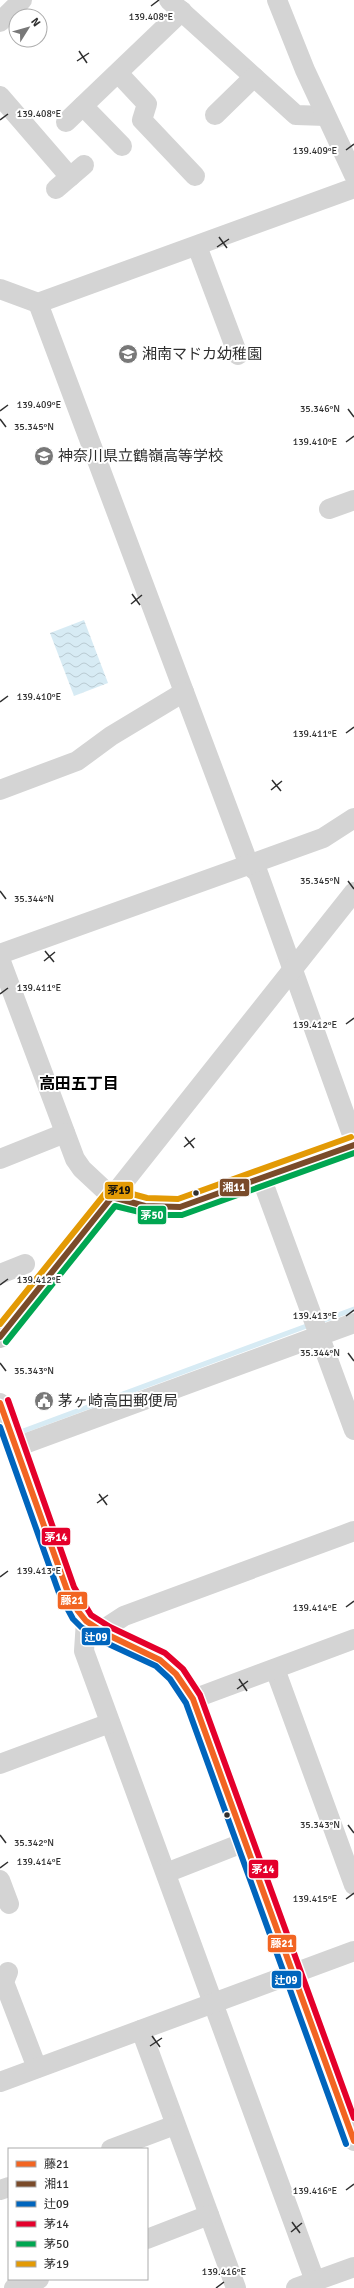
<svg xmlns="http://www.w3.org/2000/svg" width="354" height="2288" font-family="Signika,'Noto Sans JP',sans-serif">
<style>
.water{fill:url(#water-waves)}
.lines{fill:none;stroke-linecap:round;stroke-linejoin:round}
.stream{stroke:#d7ebf4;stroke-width:5}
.minor{stroke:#d4d4d4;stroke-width:20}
.major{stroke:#c7c7c7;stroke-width:22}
.bus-1-casing{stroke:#fff;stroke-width:9}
.bus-2-casing{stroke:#fff;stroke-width:9}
.bus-3-casing{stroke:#fff;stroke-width:9}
.bus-4-casing{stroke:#fff;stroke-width:9}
.bus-5-casing{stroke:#fff;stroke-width:9}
.bus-6-casing{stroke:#fff;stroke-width:9}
.bus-1{stroke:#f26522;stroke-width:6}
.bus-2{stroke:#7a4b2a;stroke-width:6}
.bus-3{stroke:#0065bd;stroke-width:6}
.bus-4{stroke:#e4002b;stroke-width:6}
.bus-5{stroke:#00a651;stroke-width:6}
.bus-6{stroke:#e39a05;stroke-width:6}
.ticks{fill:none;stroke:#2f2f2f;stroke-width:1.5}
.bus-dot{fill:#2f2f2f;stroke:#fff;stroke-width:1.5}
.labels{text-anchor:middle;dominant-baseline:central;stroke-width:4;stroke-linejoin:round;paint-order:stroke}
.poi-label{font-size:15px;fill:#2f2f2f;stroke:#fff;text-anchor:start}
.neighbourhood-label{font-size:16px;font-weight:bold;fill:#000;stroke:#fff}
.ticks-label{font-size:10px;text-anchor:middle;fill:#2f2f2f;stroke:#fff;stroke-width:4;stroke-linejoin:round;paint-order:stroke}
.line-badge{stroke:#fff;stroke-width:1.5}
.badge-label{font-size:11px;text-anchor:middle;font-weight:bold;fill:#fff}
.pale-badge-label{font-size:11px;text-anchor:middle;font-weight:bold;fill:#111}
</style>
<defs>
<pattern id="water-waves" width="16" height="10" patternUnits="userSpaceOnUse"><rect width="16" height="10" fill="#d7ebf4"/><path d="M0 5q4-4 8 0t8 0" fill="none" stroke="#b9cad2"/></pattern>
</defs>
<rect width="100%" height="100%" fill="#fff"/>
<!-- water -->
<polygon class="water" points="84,620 108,683 74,696 50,633"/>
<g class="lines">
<!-- stream -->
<g class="stream">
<polyline points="319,1322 354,1309"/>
<polyline points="15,1434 312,1324"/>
</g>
<!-- minor -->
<g class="minor">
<polyline points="169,0 296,115 326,116"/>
<polyline points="277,0 305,70 354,175"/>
<polyline points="0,22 22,0"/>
<polyline points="118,73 147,104 142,120 195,176"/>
<polyline points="0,96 70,177"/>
<polyline points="83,106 122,146"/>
<polyline points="215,115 254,77"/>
<polyline points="66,122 182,11"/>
<polyline points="56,189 84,165"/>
<polyline points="197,246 238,355"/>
<polyline points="0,289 38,303 354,188"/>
<polyline points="38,303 249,865 258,873 354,1140"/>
<polyline points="329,509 354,500"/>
<polyline points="0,790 77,761 111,736 184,692"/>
<polyline points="0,954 323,838 354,818"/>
<polyline points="0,959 75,1159 82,1169 112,1197 354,892"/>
<polyline points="0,1159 65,1133"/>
<polyline points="261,1177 354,1430"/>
<polyline points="0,1274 25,1264"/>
<path d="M0,1403L67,1590C73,1601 77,1613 86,1621C110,1643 146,1645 170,1667C179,1676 186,1688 193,1699L354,2141"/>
<polyline points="16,1447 354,1323"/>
<polyline points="86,1621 84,1651 315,2281"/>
<polyline points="101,1631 124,1616 354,1531"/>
<polyline points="275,1669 354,1885"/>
<polyline points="193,1699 354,1639"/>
<polyline points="0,1764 110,1723"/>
<polyline points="166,1873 245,1842"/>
<polyline points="0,1880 9,1904"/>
<polyline points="8,1972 4,1982 37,2068"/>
<polyline points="141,2030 236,2288"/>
<polyline points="0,2082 354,1951"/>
<polyline points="111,2149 175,2125"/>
<polyline points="0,2190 9,2187"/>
<polyline points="147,2239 209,2215"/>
<polyline points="14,2288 39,2279"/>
<polyline points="296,2288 354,2267"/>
</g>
<!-- major -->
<path class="major" d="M0,1337L112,1197C137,1205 153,1210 180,1207L354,1145"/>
<defs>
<polyline id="bus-1" points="0,1403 67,1590 78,1611 86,1621 106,1634 160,1660 176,1674 193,1699 354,2141"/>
<g id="bus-2">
<polyline points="112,1197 145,1206 180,1207 354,1145"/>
<polyline points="0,1337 112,1197"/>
</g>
<polyline id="bus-3" points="0,1427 59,1593 73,1619 81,1627 102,1641 156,1666 170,1679 186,1703 346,2144"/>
<polyline id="bus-4" points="8,1400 74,1587 91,1615 110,1627 165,1653 183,1669 200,1695 354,2118"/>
<polyline id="bus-5" points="6,1342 115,1206 152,1215 182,1215 354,1153"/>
<polyline id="bus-6" points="0,1324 108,1190 114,1189 147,1198 178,1199 351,1137"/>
</defs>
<!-- bus-1 casing -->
<use href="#bus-1" class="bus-1-casing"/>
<!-- bus-2 casing -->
<use href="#bus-2" class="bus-2-casing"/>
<!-- bus-3 casing -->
<use href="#bus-3" class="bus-3-casing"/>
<!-- bus-4 casing -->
<use href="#bus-4" class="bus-4-casing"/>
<!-- bus-5 casing -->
<use href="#bus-5" class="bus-5-casing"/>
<!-- bus-6 casing -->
<use href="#bus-6" class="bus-6-casing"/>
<!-- bus-1 -->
<use href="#bus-1" class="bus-1"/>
<!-- bus-2 -->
<use href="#bus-2" class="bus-2"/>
<!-- bus-3 -->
<use href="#bus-3" class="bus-3"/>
<!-- bus-4 -->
<use href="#bus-4" class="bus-4"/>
<!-- bus-5 -->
<use href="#bus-5" class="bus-5"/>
<!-- bus-6 -->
<use href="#bus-6" class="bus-6"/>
</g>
<!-- ticks -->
<path class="ticks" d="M151,6L159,0M79,51L87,63M77,61L89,53M0,120L8,114M346,150L354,144M219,237L227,248M217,247L229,239M348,409L354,417M0,411L8,405M0,419L6,427M346,442L354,436M132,594L140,605M131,604L142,595M0,702L8,696M346,733L354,727M272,780L281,791M271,790L282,781M348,881L354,889M0,891L6,899M45,951L54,962M44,961L55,952M0,994L8,988M346,1024L354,1018M185,1137L194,1148M184,1147L195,1138M0,1285L8,1279M346,1316L354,1310M348,1353L354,1361M0,1363L6,1371M99,1494L107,1505M97,1503L108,1495M0,1577L8,1571M346,1607L354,1601M239,1679L247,1691M237,1689L248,1681M348,1825L354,1833M0,1835L6,1843M0,1868L8,1862M346,1899L354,1893M152,2036L160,2047M150,2046L162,2038M346,2190L354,2184M292,2222L300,2233M291,2232L302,2223M216,2288L224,2282"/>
<!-- icons -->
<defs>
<symbol id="school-disc" viewBox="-11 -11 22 22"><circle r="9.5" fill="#787878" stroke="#fff"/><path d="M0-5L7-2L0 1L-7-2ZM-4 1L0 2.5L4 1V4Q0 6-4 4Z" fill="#fff"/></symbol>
<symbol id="civic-disc" viewBox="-11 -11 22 22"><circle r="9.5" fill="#787878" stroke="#fff"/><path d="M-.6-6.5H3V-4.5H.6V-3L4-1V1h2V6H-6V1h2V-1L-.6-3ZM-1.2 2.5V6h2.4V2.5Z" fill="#fff"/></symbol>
</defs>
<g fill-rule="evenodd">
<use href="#school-disc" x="117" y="343" width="22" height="22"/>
<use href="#school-disc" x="33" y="445" width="22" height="22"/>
<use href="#civic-disc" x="33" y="1390" width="22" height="22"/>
</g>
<!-- markers -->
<g class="bus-dot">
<circle cx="196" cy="1193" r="3.5"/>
<circle cx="227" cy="1815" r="3.5"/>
</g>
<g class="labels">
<!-- poi labels -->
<g class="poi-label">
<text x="142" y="354">湘南マドカ幼稚園</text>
<text x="58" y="456">神奈川県立鶴嶺高等学校</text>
<text x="58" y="1401">茅ヶ崎高田郵便局</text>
</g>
<!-- neighbourhood labels -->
<g class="neighbourhood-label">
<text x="79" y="1084">高田五丁目</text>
</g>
</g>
<g class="ticks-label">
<text x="151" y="20">139.408°E</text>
<text x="39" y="117">139.408°E</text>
<text x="315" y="154">139.409°E</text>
<text x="39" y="408">139.409°E</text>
<text x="320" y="412">35.346°N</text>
<text x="34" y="430">35.345°N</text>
<text x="315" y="445">139.410°E</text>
<text x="39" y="700">139.410°E</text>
<text x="315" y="737">139.411°E</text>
<text x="320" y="884">35.345°N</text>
<text x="34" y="902">35.344°N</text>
<text x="39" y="991">139.411°E</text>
<text x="315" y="1028">139.412°E</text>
<text x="39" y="1283">139.412°E</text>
<text x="315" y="1319">139.413°E</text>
<text x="320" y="1356">35.344°N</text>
<text x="34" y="1374">35.343°N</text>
<text x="39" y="1574">139.413°E</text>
<text x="315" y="1611">139.414°E</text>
<text x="320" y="1828">35.343°N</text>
<text x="34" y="1846">35.342°N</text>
<text x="39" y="1865">139.414°E</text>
<text x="315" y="1902">139.415°E</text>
<text x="315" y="2194">139.416°E</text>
<text x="224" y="2275">139.416°E</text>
</g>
<g class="line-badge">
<rect x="219" y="1178" width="31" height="19" rx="4" fill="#7a4b2a"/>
<rect x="104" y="1181" width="30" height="19" rx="4" fill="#e39a05"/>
<rect x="137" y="1205" width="30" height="20" rx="4" fill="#00a651"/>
<rect x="41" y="1527" width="30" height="19" rx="4" fill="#e4002b"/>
<rect x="57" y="1591" width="31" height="19" rx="4" fill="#f26522"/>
<rect x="81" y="1627" width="30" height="19" rx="4" fill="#0065bd"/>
<rect x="248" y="1859" width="31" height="20" rx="4" fill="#e4002b"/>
<rect x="267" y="1934" width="30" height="19" rx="4" fill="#f26522"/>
<rect x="271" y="1970" width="31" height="19" rx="4" fill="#0065bd"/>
</g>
<g class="badge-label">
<text x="234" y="1191">湘11</text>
<text x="152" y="1219">茅50</text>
<text x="56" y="1541">茅14</text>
<text x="72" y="1604">藤21</text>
<text x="96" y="1641">辻09</text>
<text x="263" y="1873">茅14</text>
<text x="282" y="1947">藤21</text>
<text x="286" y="1984">辻09</text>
</g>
<g class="pale-badge-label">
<text x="119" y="1194">茅19</text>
</g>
<!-- legend -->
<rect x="8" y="2148" width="140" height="132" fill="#ffffff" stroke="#acacac"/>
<rect x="16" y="2161" width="20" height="6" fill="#f26522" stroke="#acacac"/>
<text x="44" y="2168" font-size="12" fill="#2f2f2f">藤21</text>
<rect x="16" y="2181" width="20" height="6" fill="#7a4b2a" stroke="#acacac"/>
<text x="44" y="2188" font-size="12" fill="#2f2f2f">湘11</text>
<rect x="16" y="2201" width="20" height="6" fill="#0065bd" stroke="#acacac"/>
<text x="44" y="2208" font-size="12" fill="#2f2f2f">辻09</text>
<rect x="16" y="2221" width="20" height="6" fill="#e4002b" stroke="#acacac"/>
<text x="44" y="2228" font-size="12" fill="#2f2f2f">茅14</text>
<rect x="16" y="2241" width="20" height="6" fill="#00a651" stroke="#acacac"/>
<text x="44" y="2248" font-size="12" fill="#2f2f2f">茅50</text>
<rect x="16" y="2261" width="20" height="6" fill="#e39a05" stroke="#acacac"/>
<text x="44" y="2268" font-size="12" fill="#2f2f2f">茅19</text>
<!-- north arrow -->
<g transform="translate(28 28) rotate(53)"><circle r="19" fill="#ffffff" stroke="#acacac"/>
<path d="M0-3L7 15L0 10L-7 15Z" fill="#787878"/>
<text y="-6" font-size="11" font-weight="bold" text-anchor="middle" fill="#2f2f2f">N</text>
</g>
</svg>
